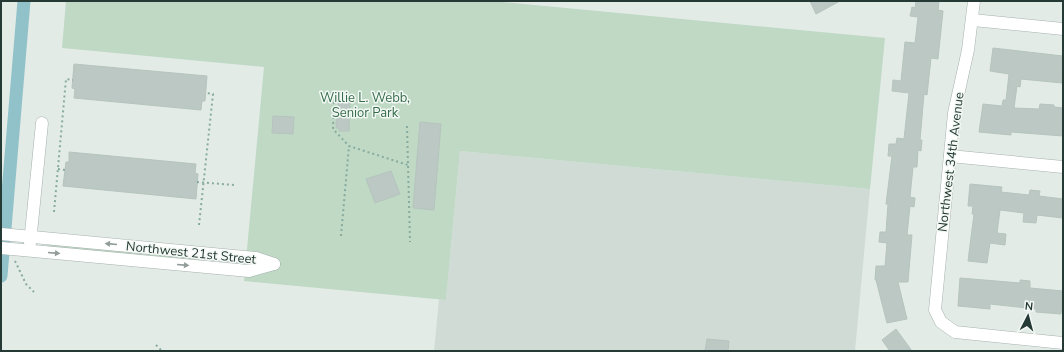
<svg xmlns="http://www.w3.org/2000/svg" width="1064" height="352" font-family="'Nunito Sans',sans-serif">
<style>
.built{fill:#d1dbd6}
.green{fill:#bfd9c5}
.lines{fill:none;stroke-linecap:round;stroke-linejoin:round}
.canal{stroke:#92c2c9;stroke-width:13}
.building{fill:#bcc8c3;stroke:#b6c4be}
.minor-casing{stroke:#a6b2ae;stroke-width:13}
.path{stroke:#87ab9f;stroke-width:2;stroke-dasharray:2 3;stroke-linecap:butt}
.minor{stroke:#fff;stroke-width:12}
.oneway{fill:#929c9a}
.labels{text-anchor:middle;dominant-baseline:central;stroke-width:3;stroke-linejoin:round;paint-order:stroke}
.park-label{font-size:13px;fill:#346c49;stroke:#f3f8f5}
.street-label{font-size:13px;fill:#253a34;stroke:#f3f8f5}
</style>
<rect width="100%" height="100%" fill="#e3ebe7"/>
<!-- built -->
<polygon class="built" points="460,151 870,189 855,351 434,351 439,299 446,300"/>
<!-- green -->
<g class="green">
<polygon points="66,1 491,1 885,38 870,189 460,151 446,300 244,281 264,67 62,48"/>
<polygon points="47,244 200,258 199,261 47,247"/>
</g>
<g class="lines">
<!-- canal -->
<polyline class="canal" points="1,276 24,1"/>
</g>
<!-- building -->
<g class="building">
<polygon points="810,1 840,1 816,14"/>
<polygon points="916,1 939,1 938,10 943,11 938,59 931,58 927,95 924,94 920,140 922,140 921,151 918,150 917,167 913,167 910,197 915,198 914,207 910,206 907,235 912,235 908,282 898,282 907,319 887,323 876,280 875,280 876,266 885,266 887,243 879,242 880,232 886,232 888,204 886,204 892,156 888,156 889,144 896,144 897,138 904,139 909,93 892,91 893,80 901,81 905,42 915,43 918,17 910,16 912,7 915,8"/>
<polygon points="993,48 1063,56 1062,83 1021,79 1020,87 1017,86 1014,108 1039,109 1040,104 1054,105 1054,107 1063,108 1063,136 1011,132 1011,135 979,132 983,104 1002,106 1003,100 1006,100 1009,74 990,71"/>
<polygon points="74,64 207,76 205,101 202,101 201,110 74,98 75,89 72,88"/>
<polygon points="339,102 350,102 349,131 339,131 339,128 336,128 337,107 338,107"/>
<polygon points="273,116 294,117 293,134 272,133"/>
<polygon points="420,122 441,124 434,210 413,208"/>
<polygon points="69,152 196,164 195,173 198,174 196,199 63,186 66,162 69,162"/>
<polygon points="391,171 400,194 375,203 366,179"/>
<polygon points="970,184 1002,187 1001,192 1029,195 1030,190 1040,191 1039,196 1063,199 1063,218 1037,215 1036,223 1023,222 1024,213 1000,210 997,233 1006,234 1005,245 990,243 987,263 968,261 974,214 972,214 973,206 968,206"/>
<polygon points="960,278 1020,283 1020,280 1030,281 1030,288 1063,291 1061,314 1036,312 1036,309 990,304 990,309 958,306"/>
<polygon points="896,329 912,351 890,351 882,340"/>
<polygon points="707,339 729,341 728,351 705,351"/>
</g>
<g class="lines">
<defs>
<g id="minor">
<polyline points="974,1 968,50 954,113 935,310 941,322 955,332 1063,343"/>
<polyline points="973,20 1063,29"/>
<polyline points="950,156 1063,167"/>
<polyline points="1,234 256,258 274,264"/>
<polyline points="30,243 42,123"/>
<polyline points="1,248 249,271 274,264"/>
</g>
</defs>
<!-- minor casing -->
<use href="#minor" class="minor-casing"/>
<!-- path -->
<g class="path">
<polyline points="330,100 334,101 333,129 349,146 408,165"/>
<polyline points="407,126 410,242"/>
<polyline points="58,169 65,170"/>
<polyline points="197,182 234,185"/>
<polyline points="54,212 66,79 73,80"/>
<polyline points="199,225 213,94 206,93"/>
<polyline points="341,236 349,146"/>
<polyline points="15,261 26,284 34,292"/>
<polyline points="156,345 162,351"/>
</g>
<!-- minor -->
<use href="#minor" class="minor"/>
</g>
<!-- one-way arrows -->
<defs><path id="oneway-solid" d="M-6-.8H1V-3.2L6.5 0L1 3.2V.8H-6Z"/></defs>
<g class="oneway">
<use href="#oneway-solid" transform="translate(111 244) rotate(-175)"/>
<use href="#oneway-solid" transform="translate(54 253) rotate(5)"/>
<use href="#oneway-solid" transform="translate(183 265) rotate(5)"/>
</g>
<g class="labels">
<!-- park labels -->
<g class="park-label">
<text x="365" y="98">Willie L. Webb,<tspan x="365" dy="15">Senior Park</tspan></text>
</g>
<!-- street labels -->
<g class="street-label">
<text transform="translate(951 162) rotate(-83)">Northwest 34th Avenue</text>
<text transform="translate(191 253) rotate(6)">Northwest 21st Street</text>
</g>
</g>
<!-- border -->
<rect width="1064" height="352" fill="none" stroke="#253a34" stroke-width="4"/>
<!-- north arrow -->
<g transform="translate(1028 316) rotate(6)" stroke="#f3f8f5" stroke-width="3" paint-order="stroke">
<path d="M0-3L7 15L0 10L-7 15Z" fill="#253a34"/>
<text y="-6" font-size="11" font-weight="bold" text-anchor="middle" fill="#253a34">N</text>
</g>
</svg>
